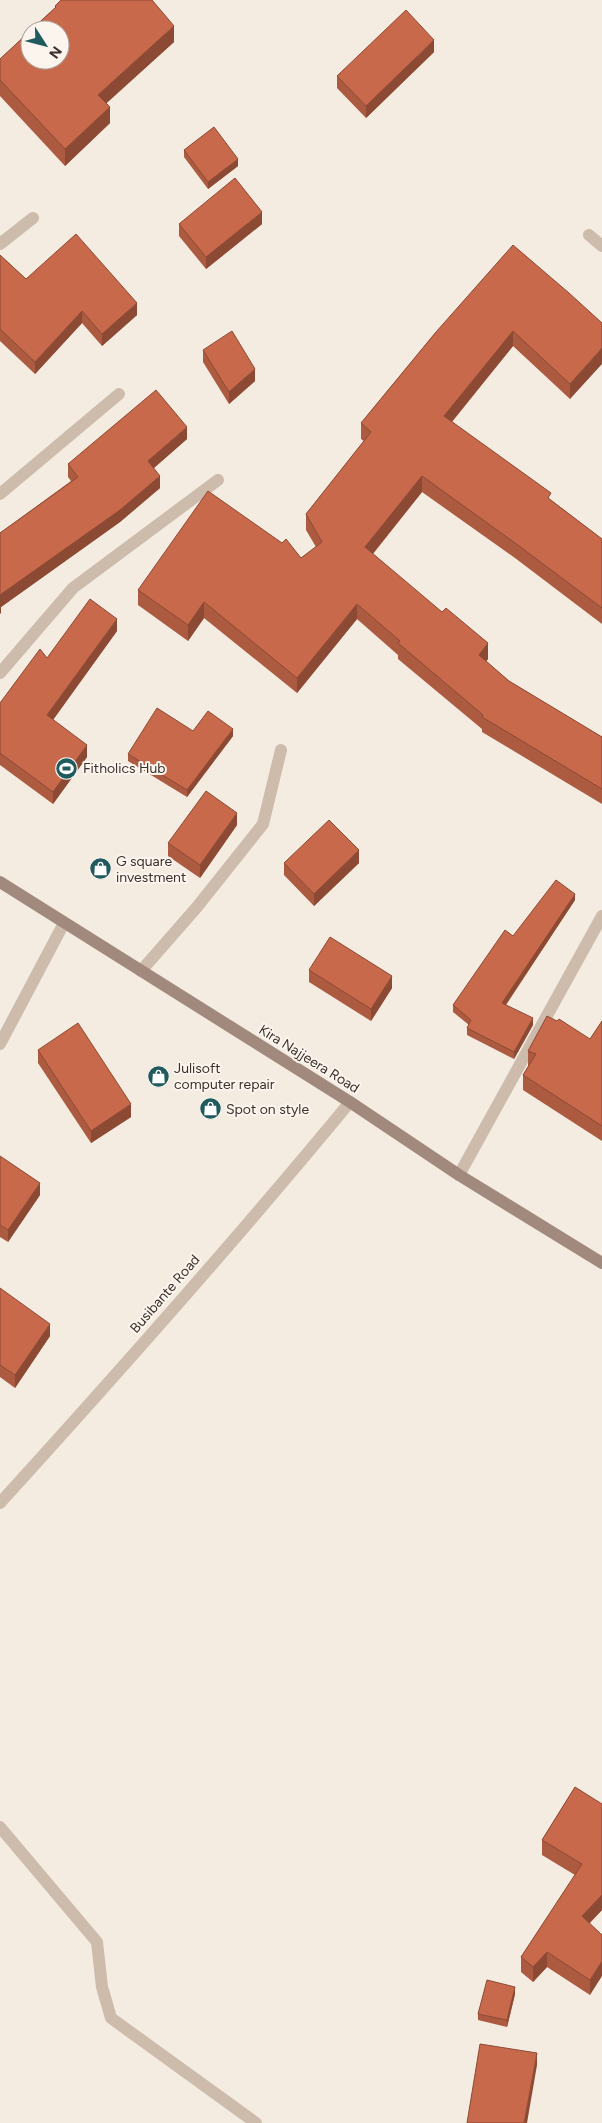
<svg xmlns="http://www.w3.org/2000/svg" width="602" height="2123" font-family="Figtree,sans-serif">
<style>
.lines{fill:none;stroke-linecap:round;stroke-linejoin:round}
.service{stroke:#cdbbac;stroke-width:12}
.minor{stroke:#cdbbac;stroke-width:12}
.secondary{stroke:#a18a7d;stroke-width:12}
.wall{fill:#ac5a40}
.shaded-wall{fill:#8c4a34}
.building{fill:#c8694b;stroke:#8c4a34}
.labels{text-anchor:middle;dominant-baseline:central;stroke-width:4;stroke-linejoin:round;paint-order:stroke}
.poi-label{font-size:14px;fill:#3b302b;stroke:#fbf5ee;text-anchor:start}
.street-label{font-size:14px;fill:#3b302b;stroke:#fbf5ee}
</style>
<rect width="100%" height="100%" fill="#f4ebe1"/>
<g class="lines">
<!-- service -->
<g class="service">
<polyline points="589,235 602,246"/>
<polyline points="141,971 197,907 263,824 281,750"/>
<polyline points="0,1827 97,1942 102,1987 111,2018 256,2123"/>
</g>
<!-- minor -->
<g class="minor">
<polyline points="0,244 33,218"/>
<polyline points="0,494 119,394"/>
<polyline points="0,673 73,588 218,480"/>
<polyline points="0,1044 64,923"/>
<polyline points="459,1175 602,916"/>
<path d="M0,1503C119,1372 237,1239 350,1102"/>
</g>
<!-- secondary -->
<polyline class="secondary" points="0,882 350,1102 459,1175 602,1263"/>
</g>
<!-- wall -->
<g class="wall">
<polygon points="55,6 174,42 106,103 110,123 65,166 0,96 0,59 55,8"/>
<polygon points="434,52 366,118 337,88 337,76"/>
<polygon points="184,150 238,166 208,189 184,157"/>
<polygon points="179,224 262,224 206,269 179,236"/>
<polygon points="0,255 26,279 137,315 102,346 82,323 35,374 0,341"/>
<polygon points="602,323 570,399 513,346 452,422 551,500 602,539 602,624 515,558 422,492 373,554 488,659 486,661 509,681 602,737 602,804 482,732 482,729 398,659 398,655 357,619 297,693 204,618 188,641 138,605 138,590 301,558 316,547 306,530 306,514 364,441 361,439 361,423 436,332"/>
<polygon points="203,350 255,381 229,404 203,362"/>
<polygon points="187,439 154,468 160,488 120,522 1,607 1,613 0,533 71,481 68,477 68,464"/>
<polygon points="117,631 53,720 87,757 53,804 0,765 0,703 47,658"/>
<polygon points="193,731 233,736 187,797 128,761 128,754"/>
<polygon points="237,825 200,878 168,856 168,843"/>
<polygon points="284,863 359,863 314,906 284,875"/>
<polygon points="575,900 506,1005 533,1025 514,1059 467,1035 467,1028 469,1025 453,1012 453,1005 513,936"/>
<polygon points="309,970 392,988 371,1021 309,982"/>
<polygon points="602,1021 602,1141 523,1090 523,1075 528,1066 528,1051 590,1039"/>
<polygon points="38,1050 131,1117 91,1143 38,1063"/>
<polygon points="0,1156 40,1195 8,1242 0,1237"/>
<polygon points="0,1288 50,1336 15,1388 0,1377"/>
<polygon points="575,1787 602,1910 590,1923 590,1995 547,1967 533,1982 521,1972 521,1957 575,1875 542,1855 542,1840"/>
<polygon points="515,1994 507,2027 478,2020 478,2014"/>
</g>
<!-- shaded-wall -->
<g class="shaded-wall">
<polygon points="174,26 174,42 98,111 98,95"/>
<polygon points="434,40 434,52 366,118 366,106"/>
<polygon points="110,107 110,123 65,166 65,149"/>
<polygon points="238,159 238,166 208,189 208,182"/>
<polygon points="262,212 262,224 206,269 206,257"/>
<polygon points="137,303 137,315 102,346 102,334"/>
<polygon points="82,311 82,323 35,374 35,362"/>
<polygon points="513,331 513,346 444,431 444,416"/>
<polygon points="602,348 602,364 570,399 570,384"/>
<polygon points="255,369 255,381 229,404 229,392"/>
<polygon points="187,427 187,439 148,473 148,461"/>
<polygon points="160,476 160,488 120,522 1,607 1,613 0,614 0,595"/>
<polygon points="422,476 422,492 365,563 365,547"/>
<polygon points="204,602 204,618 188,641 188,625"/>
<polygon points="357,604 357,619 297,693 297,678"/>
<polygon points="117,619 117,631 47,728 47,715"/>
<polygon points="488,643 488,659 479,670 479,655"/>
<polygon points="233,729 233,736 187,797 187,790"/>
<polygon points="87,745 87,757 53,804 53,792"/>
<polygon points="237,813 237,825 200,878 200,865"/>
<polygon points="359,850 359,863 314,906 314,894"/>
<polygon points="575,894 575,900 502,1010 502,1003"/>
<polygon points="392,976 392,988 371,1021 371,1009"/>
<polygon points="533,1018 533,1025 514,1059 514,1052"/>
<polygon points="131,1104 131,1117 91,1143 91,1131"/>
<polygon points="40,1183 40,1195 8,1242 8,1230"/>
<polygon points="50,1324 50,1336 15,1388 15,1375"/>
<polygon points="602,1895 602,1910 582,1930 582,1916"/>
<polygon points="547,1952 547,1967 533,1982 533,1967"/>
<polygon points="602,1961 602,1976 590,1995 590,1980"/>
<polygon points="515,1987 515,1994 507,2027 507,2020"/>
<polygon points="537,2053 537,2065 527,2123 524,2123"/>
</g>
<!-- building -->
<g class="building">
<polygon points="61,0 152,0 174,26 98,95 110,107 65,149 0,80 0,59 30,31 30,60 60,60 60,30 31,30 56,7 55,6"/>
<polygon points="406,10 434,40 366,106 337,76"/>
<polygon points="214,127 238,159 208,182 184,150"/>
<polygon points="235,178 262,212 206,257 179,224"/>
<polygon points="76,234 137,303 102,334 82,311 35,362 0,329 0,255 26,279"/>
<polygon points="513,245 569,293 602,323 602,348 570,384 513,331 444,416 551,493 548,498 602,539 602,608 515,543 422,476 365,547 442,612 446,608 488,643 479,655 509,681 602,737 602,789 482,717 483,715 398,643 400,641 357,604 297,678 204,602 188,625 138,590 208,491 282,543 286,539 301,558 322,542 306,514 371,432 361,423 436,332"/>
<polygon points="232,331 255,369 229,392 203,350"/>
<polygon points="156,390 187,427 148,461 160,476 120,510 0,595 0,533 78,477 68,464"/>
<polygon points="90,599 117,619 47,715 87,745 53,792 0,753 0,703 40,649 47,658"/>
<polygon points="157,708 193,731 208,711 233,729 187,790 128,754"/>
<polygon points="206,791 237,813 200,865 168,843"/>
<polygon points="329,820 359,850 314,894 284,863"/>
<polygon points="556,880 575,894 502,1003 533,1018 514,1052 467,1028 471,1020 453,1005 505,930 513,936"/>
<polygon points="330,937 392,976 371,1009 309,970"/>
<polygon points="547,1016 557,1021 559,1019 590,1039 602,1021 602,1126 523,1075 536,1054 528,1051"/>
<polygon points="78,1023 131,1104 91,1131 38,1050"/>
<polygon points="0,1156 40,1183 8,1230 0,1225"/>
<polygon points="0,1288 50,1324 15,1375 0,1365"/>
<polygon points="575,1787 602,1804 602,1895 582,1916 602,1935 602,1961 590,1980 547,1952 533,1967 521,1957 582,1864 542,1840"/>
<polygon points="487,1980 515,1987 507,2020 478,2014"/>
<polygon points="480,2044 537,2053 524,2123 467,2123"/>
</g>
<!-- icons -->
<defs>
<symbol id="stadium-disc" viewBox="-11 -11 22 22"><circle r="9.5" fill="#1f5a5e" stroke="#fbf5ee"/><path d="M0-5a6.5 5 0 1 0 0 10a6.5 5 0 1 0 0-10ZM-3.5-1.8h7v3.6h-7Z" fill="#fff"/></symbol>
<symbol id="shop-disc" viewBox="-11 -11 22 22"><circle r="9.5" fill="#1f5a5e" stroke="#fbf5ee"/><path d="M-5-2.5h2.3a2.7 3.5 0 0 1 5.4 0H5L5.5 6h-11ZM-1.5-2.5h3a1.5 2.3 0 0 0-3 0Z" fill="#fff"/></symbol>
</defs>
<g fill-rule="evenodd">
<use href="#stadium-disc" x="54" y="756" width="25" height="25"/>
<use href="#shop-disc" x="88" y="856" width="25" height="25"/>
<use href="#shop-disc" x="146" y="1064" width="25" height="25"/>
<use href="#shop-disc" x="198" y="1096" width="25" height="25"/>
</g>
<g class="labels">
<!-- poi labels -->
<g class="poi-label">
<text x="83" y="768">Fitholics Hub</text>
<text x="116" y="861">G square<tspan x="116" dy="16">investment</tspan></text>
<text x="174" y="1068">Julisoft<tspan x="174" dy="16">computer repair</tspan></text>
<text x="226" y="1109">Spot on style</text>
</g>
<!-- street labels -->
<g class="street-label">
<text transform="translate(309 1059) rotate(32)">Kira Najjeera Road</text>
<text transform="translate(165 1294) rotate(-49)">Busibante Road</text>
</g>
</g>
<!-- north arrow -->
<g transform="translate(45 45) rotate(126)"><circle r="24" fill="#fbf5ee" stroke="#aea6a0"/>
<path d="M0-4L9 19L0 12L-9 19Z" fill="#1f5a5e"/>
<text y="-8" font-size="14" font-weight="bold" text-anchor="middle" fill="#3b302b">N</text>
</g>
</svg>
